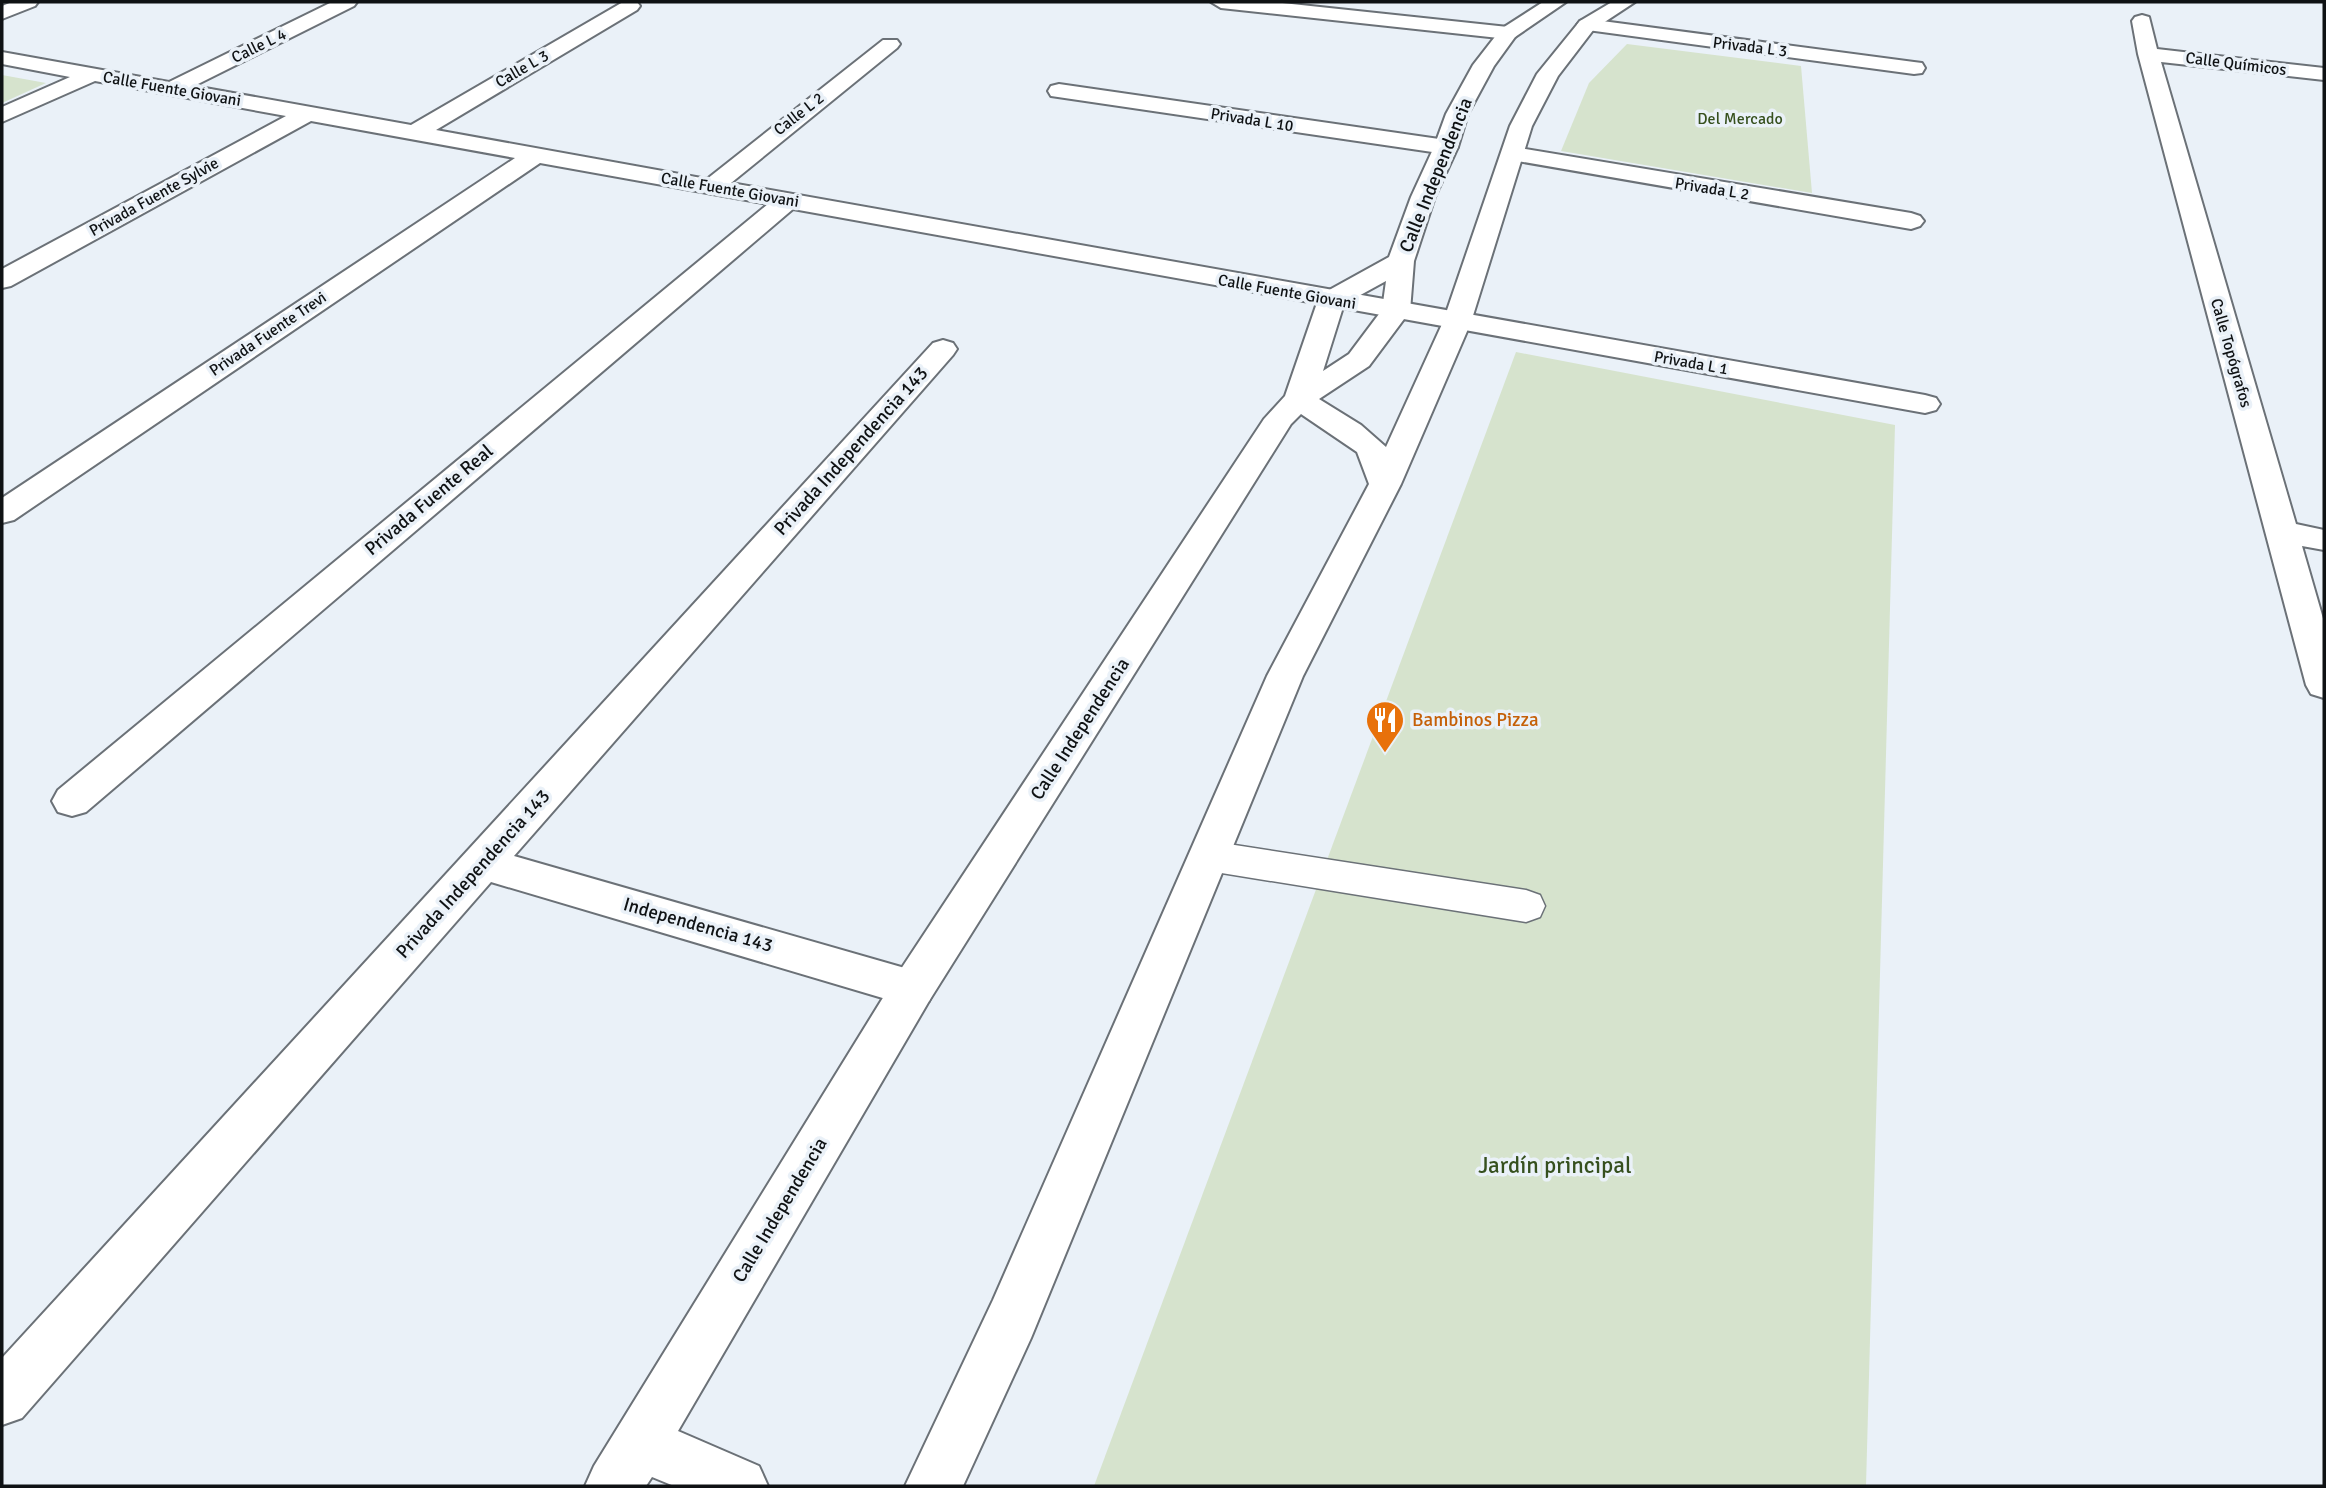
<svg xmlns="http://www.w3.org/2000/svg" width="2326" height="1488" font-family="Signika,sans-serif">
<style>
.green{fill:#d6e3cd}
.lines{fill:none;stroke-linecap:round;stroke-linejoin:round}
.lane-casing{stroke:#6b7177;stroke-width:3}
.street-casing{stroke:#6b7177;stroke-width:4}
.secondary-casing{stroke:#6b7177;stroke-width:4}
.lane{fill:#fff;fill-rule:evenodd}
.street{fill:#fff;fill-rule:evenodd}
.secondary{fill:#fff;fill-rule:evenodd}
.labels{text-anchor:middle;dominant-baseline:central;stroke-width:7;stroke-linejoin:round;paint-order:stroke}
.far-street-label{font-size:16px;fill:#0f1214;stroke:#eaf1f8}
.far-park-label{font-size:16px;fill:#36501e;stroke:#eaf1f8}
.street-label{font-size:19px;fill:#0f1214;stroke:#eaf1f8}
.food-label{font-size:19px;fill:#c56008;stroke:#eaf1f8;text-anchor:start}
.near-park-label{font-size:23px;fill:#36501e;stroke:#eaf1f8}
</style>
<rect width="100%" height="100%" fill="#eaf1f8"/>
<!-- green -->
<g class="green">
<polygon points="1627,44 1801,66 1812,193 1561,151 1589,83"/>
<polygon points="2,75 46,83 2,103"/>
<polygon points="1516,352 1895,425 1866,1486 1094,1486"/>
</g>
<g class="lines">
<defs>
<polygon id="lane" points="1209,841 1526,890 1540,895 1545,906 1540,917 1526,922 1209,871 1196,866 1190,856 1196,846"/>
<g id="street">
<polygon points="12,2 38,2 35,6 2,19 2,6"/>
<polygon points="332,2 357,2 354,6 194,86 411,125 623,2 637,2 640,6 637,10 436,130 707,179 883,40 897,40 900,44 897,48 731,183 1925,395 1936,398 1940,404 1936,410 1925,413 793,209 86,812 72,816 58,812 52,801 58,790 768,204 540,163 14,520 2,523 2,498 515,158 311,121 11,286 2,288 2,269 286,116 95,81 2,122 2,107 70,77 2,64 2,52 169,82"/>
<polygon points="1211,2 1273,2 1508,27 1515,29 1518,33 1515,37 1508,39 1221,8"/>
<polygon points="2142,15 2149,17 2157,49 2324,68 2324,80 2161,62 2296,524 2324,530 2324,550 2302,546 2324,622 2324,698 2311,694 2306,685 2138,54 2132,21 2135,17"/>
<polygon points="1587,19 1914,62 1922,63 1925,68 1922,73 1914,74 1580,29 1577,25 1580,21"/>
<polygon points="1059,84 1446,140 1454,142 1458,147 1454,152 1446,154 1051,96 1048,91 1051,86"/>
<polygon points="1514,147 1911,213 1920,216 1924,221 1920,226 1911,229 1506,159 1502,154 1506,149"/>
<polygon points="943,340 953,343 957,349 953,355 514,856 929,975 935,988 929,1001 913,1007 491,882 22,1418 2,1425 2,1358 933,343"/>
</g>
<path id="secondary" d="M1543,2H1566L1515,37L1494,66L1468,114L1458,147L1435,197L1414,261L1410,311L1369,366L1319,399L1361,425L1386,447L1443,322L1510,126L1537,74L1580,21L1612,2H1635L1594,29L1558,76L1532,126L1471,322L1401,484L1303,676L1031,1338L963,1486H905L993,1300L1267,676L1369,484L1357,452L1301,414L1291,424L929,1001L678,1431L759,1466L768,1486H674L652,1477L646,1486H585L594,1466L897,975L1264,419L1285,396L1318,300L1322,294L1389,257L1411,197L1434,147L1446,114L1473,65L1501,29ZM1386,281L1382,310L1349,354L1323,371L1344,304Z"/>
</defs>
<!-- lane casing -->
<use href="#lane" class="lane-casing"/>
<!-- street casing -->
<use href="#street" class="street-casing"/>
<!-- secondary casing -->
<use href="#secondary" class="secondary-casing"/>
<!-- lane -->
<use href="#lane" class="lane"/>
<!-- street -->
<use href="#street" class="street"/>
<!-- secondary -->
<use href="#secondary" class="secondary"/>
</g>
<!-- icons -->
<defs>
<symbol id="restaurant-pin" viewBox="-11 -11 22 30"><path d="M0 17L-7.5 6A9.5 9.5 0 1 1 7.5 6Z" fill="#e8710a" stroke="#eaf1f8"/><path d="M-5-6h1v4h1v-4h1v4h1v-4h1v5L-1.5 .5V6h-2V.5L-5-1ZM5-6V6H3V1.5H1.5Q1.5-4 5-6Z" fill="#fff"/></symbol>
</defs>
<g fill-rule="evenodd">
<use href="#restaurant-pin" x="1363" y="698" width="44" height="60"/>
</g>
<g class="labels">
<!-- far-street labels -->
<g class="far-street-label">
<text transform="translate(259 46) rotate(-26)">Calle L 4</text>
<text transform="translate(1750 47) rotate(7)">Privada L 3</text>
<text transform="translate(2236 64) rotate(7)">Calle Químicos</text>
<text transform="translate(522 69) rotate(-30)">Calle L 3</text>
<text transform="translate(172 89) rotate(10)">Calle Fuente Giovani</text>
<text transform="translate(799 114) rotate(-38)">Calle L 2</text>
<text transform="translate(1252 120) rotate(9)">Privada L 10</text>
<text transform="translate(1712 189) rotate(9)">Privada L 2</text>
<text transform="translate(730 190) rotate(10)">Calle Fuente Giovani</text>
<text transform="translate(154 197) rotate(-29)">Privada Fuente Sylvie</text>
<text transform="translate(1287 292) rotate(10)">Calle Fuente Giovani</text>
<text transform="translate(268 334) rotate(-34)">Privada Fuente Trevi</text>
<text transform="translate(2231 353) rotate(74)">Calle Topógrafos</text>
<text transform="translate(1691 363) rotate(10)">Privada L 1</text>
</g>
<!-- far-park labels -->
<g class="far-park-label">
<text x="1740" y="119">Del Mercado</text>
</g>
<!-- street labels -->
<g class="street-label">
<text transform="translate(1436 175) rotate(-68)">Calle Independencia</text>
<text transform="translate(851 451) rotate(-48)">Privada Independencia 143</text>
<text transform="translate(429 500) rotate(-40)">Privada Fuente Real</text>
<text transform="translate(1080 729) rotate(-57)">Calle Independencia</text>
<text transform="translate(473 874) rotate(-48)">Privada Independencia 143</text>
<text transform="translate(698 925) rotate(16)">Independencia 143</text>
<text transform="translate(780 1210) rotate(-59)">Calle Independencia</text>
</g>
<!-- food labels -->
<g class="food-label">
<text x="1412" y="720">Bambinos Pizza</text>
</g>
<!-- near-park labels -->
<g class="near-park-label">
<text x="1555" y="1165">Jardín principal</text>
</g>
</g>
<!-- border -->
<rect width="2326" height="1488" fill="none" stroke="#0f1214" stroke-width="7"/>
</svg>
